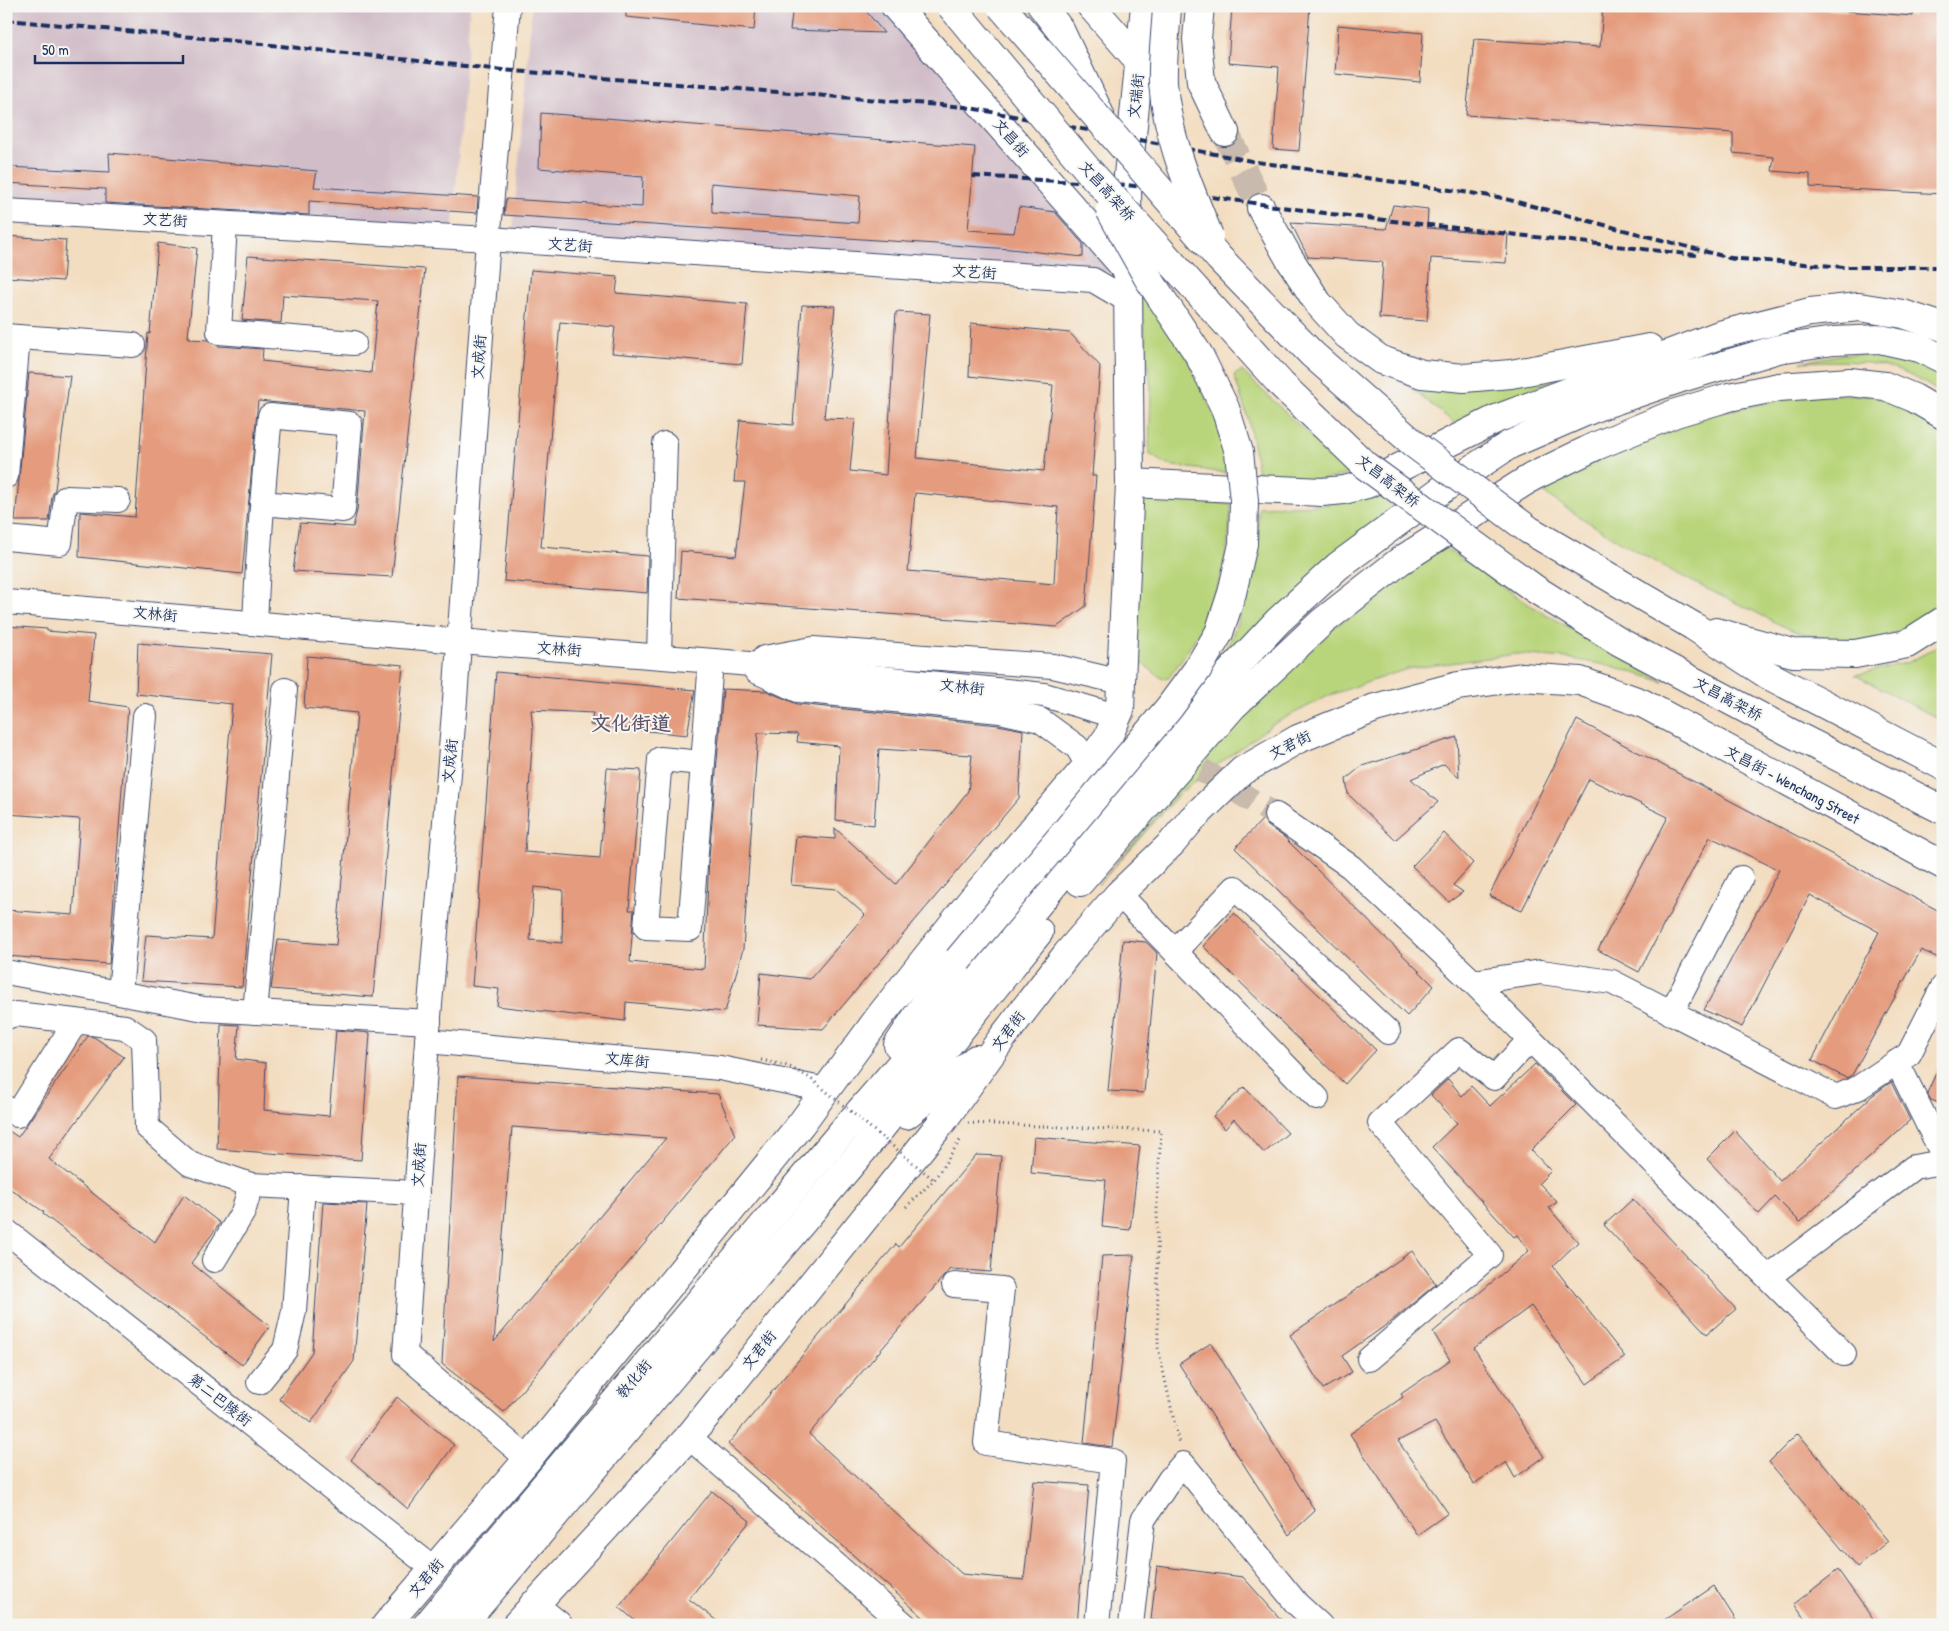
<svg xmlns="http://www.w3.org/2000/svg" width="1949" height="1631" font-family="'Patrick Hand','LXGW WenKai TC',sans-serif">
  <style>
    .industrial { fill: #d1bdc8 }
    .green { fill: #b9d57b; stroke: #6a826c }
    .building { fill: #e59b7d; fill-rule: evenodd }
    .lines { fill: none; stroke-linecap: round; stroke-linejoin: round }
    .minor-tunnel { stroke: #c8baac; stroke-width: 24; stroke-dasharray: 24 12; stroke-linecap: butt }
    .highway-tunnel { stroke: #c8baac; stroke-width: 28; stroke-dasharray: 28 14; stroke-linecap: butt }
    .minor-casing { stroke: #3b496d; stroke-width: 26 }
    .major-casing { stroke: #3b496d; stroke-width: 30 }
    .highway-casing { stroke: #3b496d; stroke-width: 30 }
    .path { stroke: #3b496d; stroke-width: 3; stroke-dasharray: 1 4; stroke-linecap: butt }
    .minor { stroke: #fff; stroke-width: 24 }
    .major { stroke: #fff; stroke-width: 28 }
    .highway { stroke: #fff; stroke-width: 28 }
    .rail { stroke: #1b2f5e; stroke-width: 4; stroke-dasharray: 8 4; stroke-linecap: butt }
    .highway-bridge-casing { stroke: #3b496d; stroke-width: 30; stroke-linecap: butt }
    .path-bridge { stroke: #3b496d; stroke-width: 3; stroke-dasharray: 1 4; stroke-linecap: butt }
    .highway-bridge { stroke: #fff; stroke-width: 28 }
    .labels { text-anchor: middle; stroke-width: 4; stroke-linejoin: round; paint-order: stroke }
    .street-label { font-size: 15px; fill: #1b2f5e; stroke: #f6f6f2 }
    .district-label { font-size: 20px; font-weight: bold; fill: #625569; stroke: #f6f6f2 }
  </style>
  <rect width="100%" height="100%" fill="#f6f6f2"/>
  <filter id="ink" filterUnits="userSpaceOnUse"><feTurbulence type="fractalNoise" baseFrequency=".02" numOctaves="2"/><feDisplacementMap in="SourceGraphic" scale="10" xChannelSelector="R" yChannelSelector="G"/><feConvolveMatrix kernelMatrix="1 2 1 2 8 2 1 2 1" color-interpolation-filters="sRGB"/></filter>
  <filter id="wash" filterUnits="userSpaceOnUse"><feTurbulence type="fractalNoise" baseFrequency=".0096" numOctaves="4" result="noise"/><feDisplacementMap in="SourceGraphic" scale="20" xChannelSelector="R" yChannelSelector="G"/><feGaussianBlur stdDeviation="1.12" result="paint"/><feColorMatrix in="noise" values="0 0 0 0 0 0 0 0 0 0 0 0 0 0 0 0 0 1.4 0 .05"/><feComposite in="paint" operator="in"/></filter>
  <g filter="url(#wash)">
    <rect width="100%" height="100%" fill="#f3ddc0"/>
    <g class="industrial">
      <path d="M 6,6 L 470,6 L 452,237 L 6,211 Z"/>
      <path d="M 532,6 L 901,6 L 1127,258 L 1093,280 L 512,241 Z"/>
    </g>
    <g class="green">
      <path d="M 1151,284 L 1218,423 L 1227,473 L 1167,465 L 1149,454 L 1151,388 L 1139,286 Z"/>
      <path d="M 1844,354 L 1886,355 L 1919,363 L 1943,376 L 1943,395 C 1893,359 1859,360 1801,362 Z"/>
      <path d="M 1242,371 L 1350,474 L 1321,480 L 1259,478 L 1249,422 L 1234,375 Z"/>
      <path d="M 1392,373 L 1567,374 L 1500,403 L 1458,426 Z"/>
      <path d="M 1803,395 L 1873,395 L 1909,411 L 1934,424 L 1943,436 L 1943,598 C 1923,618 1897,637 1868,640 C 1847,641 1825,639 1804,634 C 1785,629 1766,617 1749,609 C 1674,575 1603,534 1535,487 L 1698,417 Z"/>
      <path d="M 1175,493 L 1231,505 C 1230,547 1220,590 1201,627 C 1193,644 1181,660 1170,676 L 1163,679 L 1142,663 L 1132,648 L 1142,496 Z"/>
      <path d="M 1378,494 L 1395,508 L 1174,718 L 1229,644 L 1247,597 L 1256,550 L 1259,507 L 1322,505 Z"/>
      <path d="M 1442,546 L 1530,605 L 1664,682 L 1612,666 L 1566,658 L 1516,654 L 1407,669 L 1330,695 L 1273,724 L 1181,792 L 1098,885 L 1235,723 L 1299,654 Z"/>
      <path d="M 1943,644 L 1943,721 L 1855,675 L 1909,662 Z"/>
    </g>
    <g id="blocks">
      <g class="building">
        <path d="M 626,6 L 756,6 L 754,30 L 626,17 Z"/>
        <path d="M 793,6 L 862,6 L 884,33 L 790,30 Z"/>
        <path d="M 1232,6 L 1310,6 L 1299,151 L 1273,149 L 1279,67 L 1228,63 Z"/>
        <path d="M 1603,6 L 1806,6 L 1805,8 L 1913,16 L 1914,6 L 1943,6 L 1943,194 L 1810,187 L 1810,174 L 1772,171 L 1774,157 L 1733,153 L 1733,133 L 1466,115 L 1474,39 L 1600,47 Z"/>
        <path d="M 1338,25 L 1423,33 L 1420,82 L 1335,74 Z"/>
        <path d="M 541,113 L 975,147 L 968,230 L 1014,233 L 1019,207 L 1055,212 L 1083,244 L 1083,257 L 1011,249 L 504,215 L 506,199 L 642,207 L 643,177 L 539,168 ZM 711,183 L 860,196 L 858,223 L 712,213 Z"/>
        <path d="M 109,153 L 317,171 L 314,187 L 478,197 L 477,213 L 309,201 L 309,215 L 105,203 L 105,189 L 6,183 L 6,167 L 110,172 Z"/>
        <path d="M 1393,205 L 1428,209 L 1427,228 L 1508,234 L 1506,263 L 1431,258 L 1427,321 L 1379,318 L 1383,262 L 1308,257 L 1291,223 L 1386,229 Z"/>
        <path d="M 6,236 L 66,240 L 63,281 L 6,277 Z"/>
        <path d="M 158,243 L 197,248 L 188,337 L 190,337 L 190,339 L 209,340 L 218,346 L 263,349 L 262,361 L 371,373 L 378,301 L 283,295 L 281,323 L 242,320 L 248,256 L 425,269 L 392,577 L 293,571 L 300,523 L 353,527 L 357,511 L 365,411 L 258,401 L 242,574 L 79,557 L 80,512 L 135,517 L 148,333 L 150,334 Z"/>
        <path d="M 531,270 L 618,277 L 616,293 L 747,304 L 742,364 L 612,353 L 615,327 L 560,322 L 541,547 L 648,556 L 647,593 L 504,581 Z"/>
        <path d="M 802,305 L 835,306 L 824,418 L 855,419 L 850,471 L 886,475 L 896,312 L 930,314 L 917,458 L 1044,471 L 1053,385 L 969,376 L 971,323 L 1070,333 L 1100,366 L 1092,476 L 1096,476 L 1086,606 L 1057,627 L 678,598 L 681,551 L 736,556 L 745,482 L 734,482 L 740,420 L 793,425 ZM 915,493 L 1058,507 L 1054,584 L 908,571 Z"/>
        <path d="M 29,373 L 70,376 L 55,489 L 52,496 L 49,521 L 15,521 Z"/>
        <path d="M 6,626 L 47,629 L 47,631 L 94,635 L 88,701 L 128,707 L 109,964 L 6,956 L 6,910 L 73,915 L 80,819 L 6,814 Z"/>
        <path d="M 138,643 L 272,654 L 242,987 L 141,981 L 146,935 L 212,939 L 232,704 L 136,694 Z"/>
        <path d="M 307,656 L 403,665 L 373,997 L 271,989 L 278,940 L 336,945 L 357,713 L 304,708 Z"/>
        <path d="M 496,672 L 695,690 L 687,735 L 590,725 L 593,713 L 531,710 L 533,730 L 525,852 L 600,858 L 607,768 L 641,770 L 629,910 L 634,910 L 630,962 L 704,969 L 709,857 L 723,689 L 767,691 L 797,704 L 998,725 L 1023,730 L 1019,798 L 823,1029 L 757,1025 L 761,973 L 810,979 L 865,915 L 836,889 L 791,885 L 796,836 L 835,839 L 835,828 L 896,884 L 968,791 L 972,755 L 879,749 L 874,825 L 836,820 L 839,746 L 797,742 L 798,734 L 758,733 L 743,949 L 725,1012 L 626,1002 L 625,1021 L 497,1006 L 499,989 L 472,986 ZM 534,887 L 563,890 L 562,943 L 530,940 Z"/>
        <path d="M 1577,720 L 1943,913 L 1943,960 L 1921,950 L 1852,1075 L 1846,1078 L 1812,1060 L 1879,932 L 1810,895 L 1742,1027 L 1704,1010 L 1779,870 L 1710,837 L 1639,972 L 1598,950 L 1668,817 L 1589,779 L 1522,910 L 1489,896 Z"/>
        <path d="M 1457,737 L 1459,778 L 1444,764 L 1411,779 L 1438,802 L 1395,840 L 1348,794 L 1346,779 L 1362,766 Z"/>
        <path d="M 1263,819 L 1268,826 L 1284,837 L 1434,986 L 1407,1016 L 1235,848 Z"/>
        <path d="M 1444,833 L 1473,863 L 1453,885 L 1463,892 L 1449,902 L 1412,866 Z"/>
        <path d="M 1234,913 L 1376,1050 L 1345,1084 L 1203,946 Z"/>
        <path d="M 1123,940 L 1146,942 L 1157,953 L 1144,1093 L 1108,1091 Z"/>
        <path d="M 221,1024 L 239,1025 L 236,1059 L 266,1063 L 264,1110 L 329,1116 L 336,1030 L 370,1033 L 361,1160 L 217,1149 Z"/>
        <path d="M 88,1036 L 94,1037 L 124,1057 L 49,1159 L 155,1242 L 184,1195 L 220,1223 L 191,1263 L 270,1326 L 242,1365 L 43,1214 L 44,1212 L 6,1186 L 6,1129 L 18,1137 Z"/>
        <path d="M 1943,1058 L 1943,1105 L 1931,1100 L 1927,1093 Z"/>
        <path d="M 1535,1064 L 1576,1105 L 1531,1150 L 1551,1171 L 1539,1183 L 1557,1202 L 1549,1208 L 1578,1242 L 1553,1266 L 1625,1357 L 1587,1384 L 1531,1306 L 1474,1348 L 1544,1457 L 1515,1478 L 1506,1462 L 1474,1484 L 1435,1422 L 1398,1441 L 1448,1513 L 1417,1535 L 1350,1434 L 1403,1397 L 1401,1394 L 1450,1360 L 1433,1332 L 1529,1251 L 1517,1235 L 1514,1237 L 1432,1147 L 1457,1123 L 1431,1095 L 1448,1079 L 1462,1096 L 1471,1086 L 1490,1106 Z"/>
        <path d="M 458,1076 L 718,1094 L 735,1135 L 504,1412 L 442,1364 ZM 512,1127 L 666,1138 L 494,1342 Z"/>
        <path d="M 1891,1082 L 1910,1120 L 1800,1222 L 1775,1197 L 1759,1214 L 1707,1159 L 1735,1131 L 1780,1181 L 1873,1095 Z"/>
        <path d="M 1244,1087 L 1288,1133 L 1264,1153 L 1234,1119 L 1225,1129 L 1213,1116 Z"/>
        <path d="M 1034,1137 L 1140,1146 L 1130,1230 L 1102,1227 L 1106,1180 L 1031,1173 Z"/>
        <path d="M 976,1155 L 1001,1156 L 991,1272 L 950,1269 L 809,1434 L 962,1574 L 1024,1580 L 1034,1481 L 1089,1485 L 1077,1625 L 932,1625 L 728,1444 L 896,1244 L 899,1247 Z"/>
        <path d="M 1633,1199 L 1736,1309 L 1707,1334 L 1604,1225 Z"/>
        <path d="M 323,1202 L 367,1204 L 354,1361 L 311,1423 L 279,1399 L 312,1352 Z"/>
        <path d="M 1412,1251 L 1436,1284 L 1389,1323 L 1342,1356 L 1352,1372 L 1323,1389 L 1290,1335 Z"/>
        <path d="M 1134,1255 L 1112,1447 L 1084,1443 L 1102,1256 Z"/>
        <path d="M 1211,1343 L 1315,1511 L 1289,1535 L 1179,1364 Z"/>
        <path d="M 397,1397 L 454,1445 L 408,1509 L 351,1460 Z"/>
        <path d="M 1798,1433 L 1888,1541 L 1857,1567 L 1769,1462 Z"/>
        <path d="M 712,1491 L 750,1521 L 689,1599 L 722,1625 L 640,1625 L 619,1607 Z"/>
        <path d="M 1157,1566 L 1243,1577 L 1286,1625 L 1193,1625 L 1151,1620 Z"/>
        <path d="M 1838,1570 L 1877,1625 L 1809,1625 L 1794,1604 Z"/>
        <path d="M 1714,1586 L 1739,1625 L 1657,1625 Z"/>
      </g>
    </g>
  </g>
  <g filter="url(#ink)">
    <use href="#blocks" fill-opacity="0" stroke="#3b496d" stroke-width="1"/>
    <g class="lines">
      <path class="minor-tunnel" d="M 1109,714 L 1276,815"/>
      <path class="highway-tunnel" d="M 1225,132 L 1261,208"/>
      <defs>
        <g id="minor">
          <path d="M 508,6 L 486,266 L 455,700 L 427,1041 L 405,1354 L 528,1459"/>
          <path d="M 6,211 L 488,239 L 1093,280 L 1127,300"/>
          <path d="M 225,224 L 219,332 L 354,343"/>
          <path d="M 6,336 L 18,337 L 6,476"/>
          <path d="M 18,337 L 133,345"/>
          <path d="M 6,538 L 60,543 L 66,498 L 118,500"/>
          <path d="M 6,602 L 459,641 L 739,663 L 1044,695 L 1109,714"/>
          <path d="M 255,622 C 258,553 263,485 270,416 L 350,424 L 343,510 L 262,503"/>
          <path d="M 659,656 L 665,444"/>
          <path d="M 764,658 L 813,649 L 1053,666 L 1121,682"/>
          <path d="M 756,671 L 798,690 L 1000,711 L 1040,720 L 1077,747 L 1088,765"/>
          <path d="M 702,763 L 660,759 L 646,927 L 690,929 L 711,661"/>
          <path d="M 1276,815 L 1351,867 L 1473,982 L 1844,1354"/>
          <path d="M 1119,894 L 1317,1098"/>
          <path d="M 1175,951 L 1235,888 L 1388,1032"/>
          <path d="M 6,972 L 204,1009 L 429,1022"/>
          <path d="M 1473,982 L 1541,972 L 1612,982 L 1836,1097 L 1858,1088 L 1909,1054 L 1943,987"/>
          <path d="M 120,993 L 145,716"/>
          <path d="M 255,1012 L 285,690"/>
          <path d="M 1671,1013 L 1741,878"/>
          <path d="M 6,1017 L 16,1014 L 125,1027 L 144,1040 L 147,1127 L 190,1164 L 251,1185 L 417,1193"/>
          <path d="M 427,1041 L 720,1068 L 826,1090"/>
          <path d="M 1897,1062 L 1943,1155"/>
          <path d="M 6,1108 L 17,1115 L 76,1021"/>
          <path d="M 6,1231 L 434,1569"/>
          <path d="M 214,1260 L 243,1212 L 251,1185"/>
          <path d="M 1768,1277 L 1914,1167 L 1943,1162"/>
          <path d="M 954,1285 L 1002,1289 L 986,1443 L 1113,1461 L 1097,1625"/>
          <path d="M 1369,1359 L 1490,1255 L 1380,1123 L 1459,1050 L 1494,1078 L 1530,1040"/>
          <path d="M 259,1382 L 285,1350 L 294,1311 L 303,1187"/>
          <path d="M 689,1437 L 905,1625"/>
          <path d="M 1131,1625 L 1143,1520 L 1170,1479 L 1183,1464 L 1297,1604 L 1320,1625"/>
        </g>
        <path id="major" d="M 533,1605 L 558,1625"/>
        <g id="highway">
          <path d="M 895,6 L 1127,270"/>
          <path d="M 1042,6 L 1060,30 L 1100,115"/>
          <path d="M 1091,6 L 1139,61"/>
          <path d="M 1200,6 L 1197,39 L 1201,82 L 1225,132"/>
          <path d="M 1261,208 L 1289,258 L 1318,303 L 1347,335 L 1381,360 L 1422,374 L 1464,378 L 1511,374 L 1649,348"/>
          <path d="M 1130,483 L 1322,492 L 1344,490 L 1367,484 L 1496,419 L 1719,335 L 1810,312 L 1859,307 L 1903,314 L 1943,327"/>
          <path d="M 1693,626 L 1768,675 L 1943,766"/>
          <path d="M 1716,632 L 1793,653 L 1855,654 L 1907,644 L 1943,621"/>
          <path d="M 1080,882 L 1233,706 L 1322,622 L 1400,561 L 1532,477 L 1596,446 L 1676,413 L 1729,397 L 1779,387 L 1850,382 L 1885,386 L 1914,398 L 1943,415"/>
          <path d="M 898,1045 L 928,999 L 958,960"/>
          <path d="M 906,1115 L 976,1059"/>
          <path d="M 386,1625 L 528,1459 L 801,1124 L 880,1016 L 971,901 L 1088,765 L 1108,737 L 1120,710 L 1121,682 L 1130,483 L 1127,185 L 1145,6"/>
          <path d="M 427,1625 L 842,1132 L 1011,937 L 1215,688 L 1278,621 L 1338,566 L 1444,488 L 1509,445 L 1599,406 L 1684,377 L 1778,349 L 1834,341 L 1880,339 L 1920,348 L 1943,359"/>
          <path d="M 462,1625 L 864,1149 L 1039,932"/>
          <path d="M 516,1625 L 689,1437 L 942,1122 L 1003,1037 L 1067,954 L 1119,894 L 1172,843 L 1192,819 L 1242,771 L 1298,739 L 1375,708 L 1458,686 L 1522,677 L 1580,681 L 1642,703 L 1943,865"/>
        </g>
      </defs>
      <use href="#minor" class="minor-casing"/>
      <use href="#major" class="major-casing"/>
      <use href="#highway" class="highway-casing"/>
      <g class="path">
        <path d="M 968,1123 L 1161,1131 L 1157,1200 L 1158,1347 L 1179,1444"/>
        <path d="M 906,1207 L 934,1180 L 961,1139"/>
      </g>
      <use href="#minor" class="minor"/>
      <use href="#major" class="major"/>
      <use href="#highway" class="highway"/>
      <g class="rail">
        <path d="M 6,20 L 225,40 L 502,70 L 965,107 L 1257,162 L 1498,197 L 1734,259"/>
        <path d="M 973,176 L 1127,185 L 1331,214 L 1696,255"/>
        <path d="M 1728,258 L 1845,267 L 1943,267"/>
      </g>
      <defs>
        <g id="highway-bridge">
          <path d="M 951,6 L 1088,170 L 1281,384 L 1366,466 L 1535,589 L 1618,641 L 1791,733 L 1943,810"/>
          <path d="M 1001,6 L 1219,258 L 1312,354 L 1414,444 L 1529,530 L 1693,626"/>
          <path d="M 1167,6 C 1166,31 1162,58 1163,83 C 1167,137 1189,187 1209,236"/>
          <path d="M 958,960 L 1169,708 L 1197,670 L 1219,633 L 1232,593 L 1243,544 L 1244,500 L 1239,452 L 1225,408 L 1199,355 L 1148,278 L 1110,210"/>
        </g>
      </defs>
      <use href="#highway-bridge" class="highway-bridge-casing"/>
      <path class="path-bridge" d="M 761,1060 L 788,1066 L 810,1078 L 934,1180"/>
      <use href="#highway-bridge" class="highway-bridge"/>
    </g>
  </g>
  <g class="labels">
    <g class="street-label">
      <text transform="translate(1136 96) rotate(-84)" y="5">文瑞街</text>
      <text transform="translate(1011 138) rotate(49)" y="5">文昌街</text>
      <text transform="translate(1107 191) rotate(48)" y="5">文昌高架桥</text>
      <text transform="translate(165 220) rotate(3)" y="5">文艺街</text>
      <text transform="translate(570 245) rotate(4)" y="5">文艺街</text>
      <text transform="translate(974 272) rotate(4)" y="5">文艺街</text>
      <text transform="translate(479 357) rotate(-86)" y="5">文成街</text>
      <text transform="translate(1388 481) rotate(38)" y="5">文昌高架桥</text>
      <text transform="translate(155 614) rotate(5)" y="5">文林街</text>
      <text transform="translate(559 649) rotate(4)" y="5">文林街</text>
      <text transform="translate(962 687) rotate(6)" y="5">文林街</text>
      <text transform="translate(1728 699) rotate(28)" y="5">文昌高架桥</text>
      <text transform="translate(1290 745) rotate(-27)" y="5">文君街</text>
      <text transform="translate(450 761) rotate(-85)" y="5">文成街</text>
      <text transform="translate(1792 785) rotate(28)" y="5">文昌街 - Wenchang Street</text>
      <text transform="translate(1008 1031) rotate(-53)" y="5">文君街</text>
      <text transform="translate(627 1060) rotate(5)" y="5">文库街</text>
      <text transform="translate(419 1165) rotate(-86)" y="5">文成街</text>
      <text transform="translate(759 1350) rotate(-51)" y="5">文君街</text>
      <text transform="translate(634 1379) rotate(-50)" y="5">教化街</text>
      <text transform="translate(220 1400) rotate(38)" y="5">第二巴陵街</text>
      <text transform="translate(426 1578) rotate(-50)" y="5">文君街</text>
    </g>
    <g class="district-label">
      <text x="631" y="730">文化街道</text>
    </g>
  </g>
  <rect width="1949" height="1631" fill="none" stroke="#f6f6f2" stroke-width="25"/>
  <path d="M35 55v8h148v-8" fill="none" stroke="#1b2f5e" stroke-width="2.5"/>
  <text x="42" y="55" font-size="15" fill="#1b2f5e" stroke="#f6f6f2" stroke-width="4" paint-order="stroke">50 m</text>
</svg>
